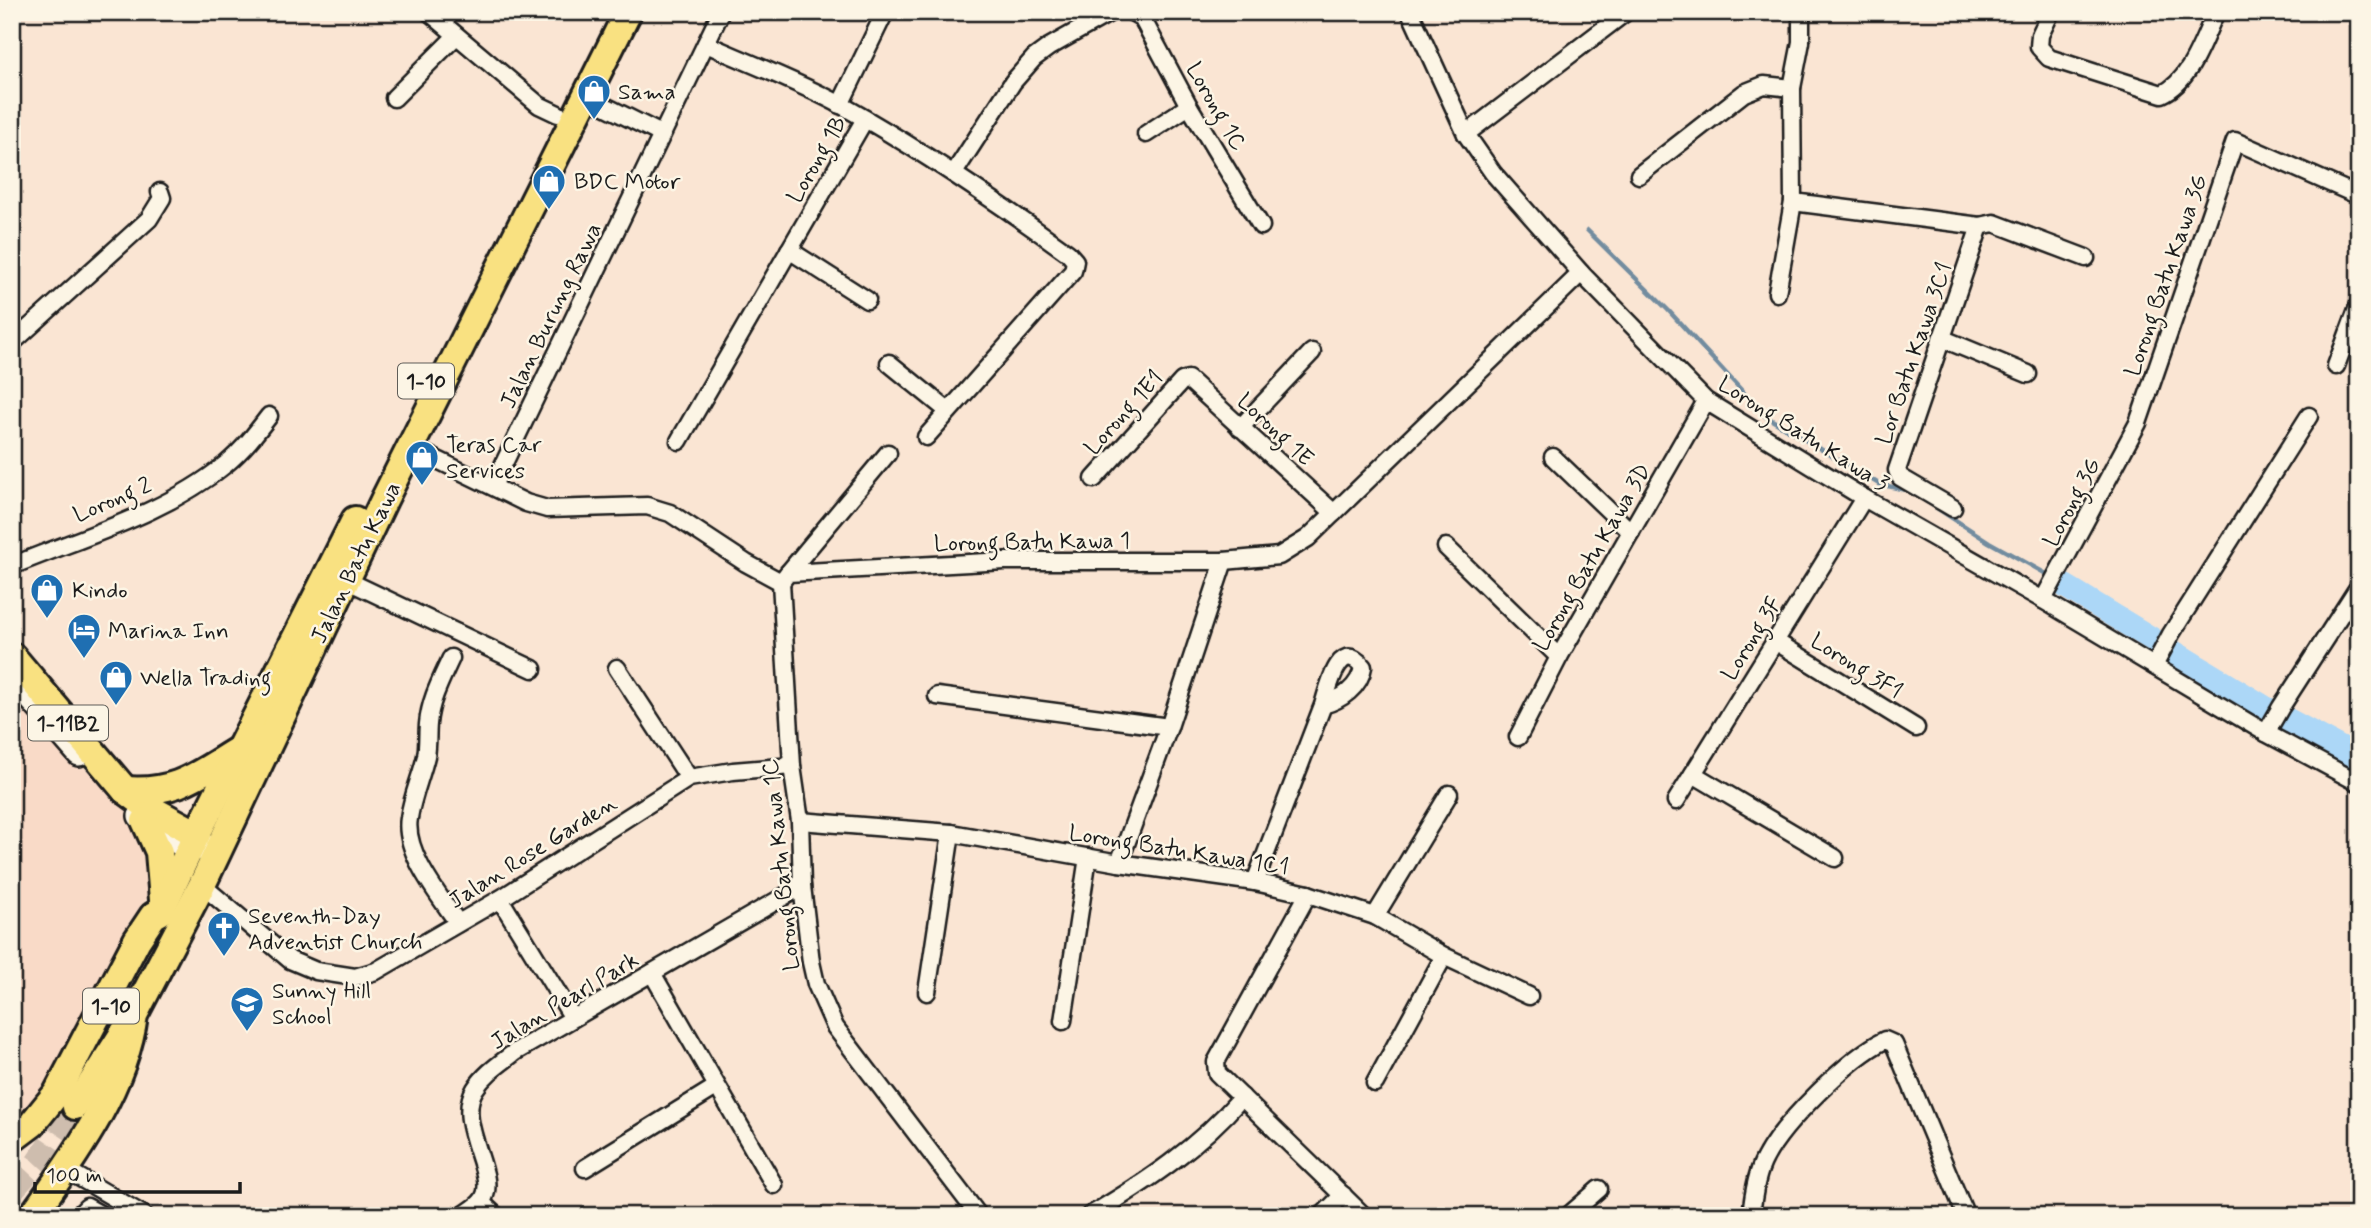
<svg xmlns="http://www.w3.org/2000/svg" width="2371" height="1228" font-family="Mynerve,sans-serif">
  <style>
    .built { fill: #f9dac7 }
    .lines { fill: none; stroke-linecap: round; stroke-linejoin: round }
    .stream { stroke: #728c9f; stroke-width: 4.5 }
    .river { stroke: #acd7f7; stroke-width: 24 }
    .primary-tunnel { stroke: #cebdae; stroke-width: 24; stroke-dasharray: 24 12; stroke-linecap: butt }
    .minor-casing { stroke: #1c1c1c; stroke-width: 21 }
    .secondary-casing { stroke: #1c1c1c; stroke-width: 28 }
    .primary-casing { stroke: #1c1c1c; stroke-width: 30 }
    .trunk-casing { stroke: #1c1c1c; stroke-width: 32 }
    .minor { stroke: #fcf5e5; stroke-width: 16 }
    .secondary { stroke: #fcf5e5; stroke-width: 23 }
    .primary { stroke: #f9e181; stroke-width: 24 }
    .trunk { stroke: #f9e181; stroke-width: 26 }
    .labels { text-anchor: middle; stroke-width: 5; stroke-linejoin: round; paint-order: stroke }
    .shield { fill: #fcf5e5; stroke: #5f5d58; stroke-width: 2 }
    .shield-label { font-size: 21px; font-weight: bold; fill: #1c1c1c }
    .poi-label { font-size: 23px; fill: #1c1c1c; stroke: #fcf5e5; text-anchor: start }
    .street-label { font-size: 23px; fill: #1c1c1c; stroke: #fcf5e5 }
  </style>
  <rect width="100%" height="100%" fill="#fae5d3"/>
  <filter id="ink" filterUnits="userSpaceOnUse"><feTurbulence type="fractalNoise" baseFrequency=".0143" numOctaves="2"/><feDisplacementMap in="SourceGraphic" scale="14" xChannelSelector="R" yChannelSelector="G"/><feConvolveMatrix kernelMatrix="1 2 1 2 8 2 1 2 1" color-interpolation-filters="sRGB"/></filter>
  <g filter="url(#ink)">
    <path class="built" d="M 12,686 L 108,794 L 138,821 L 154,846 L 150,894 L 129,922 L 60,1071 L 38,1105 L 12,1125 Z"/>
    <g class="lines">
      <g class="stream">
        <path d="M 1587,230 L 1668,310 L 1765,416 L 1879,484 L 1910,491"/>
        <path d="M 1923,499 L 1989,542 L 2050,576"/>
      </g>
      <path class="river" d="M 2065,586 L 2264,707 L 2359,758"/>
      <path class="primary-tunnel" d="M 12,1190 L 37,1163 L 75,1107"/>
      <defs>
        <g id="minor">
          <path d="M 429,12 L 539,105 L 558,114"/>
          <path d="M 1132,12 L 1142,18 L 1189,106 L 1261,226"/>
          <path d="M 1410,12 L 1466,134 L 1493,173 L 1581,273 L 1706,401 L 1864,498 L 2043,600 L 2266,733 L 2359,783"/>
          <path d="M 2051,12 L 2040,35 L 2039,47 L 2049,58 L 2162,94 C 2191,81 2203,39 2216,12"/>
          <path d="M 706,44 C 751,64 799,82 843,106 C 921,150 996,201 1068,253 L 1075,261 L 1073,271 L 926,437"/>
          <path d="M 587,97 L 661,134"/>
          <path d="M 394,98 L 456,36"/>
          <path d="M 840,105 L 885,12"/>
          <path d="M 1146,134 L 1189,106"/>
          <path d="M 1466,134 L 1626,12"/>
          <path d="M 954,173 L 1013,82 L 1034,58 L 1049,47 L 1111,12"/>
          <path d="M 1639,175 L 1744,93 L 1764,85 L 1792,88"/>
          <path d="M 1793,202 L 1980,226 L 1994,223 L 2086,258"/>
          <path d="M 789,250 L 867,300"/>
          <path d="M 1777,293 L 1793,202 L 1792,88 L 1801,42 L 1801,12"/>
          <path d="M 1941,338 L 2028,374"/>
          <path d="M 12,343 L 149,219 L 162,198 L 160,192"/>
          <path d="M 889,363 L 948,411"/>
          <path d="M 2336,366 L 2359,304"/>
          <path d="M 1240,428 L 1312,352"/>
          <path d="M 679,441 L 865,119"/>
          <path d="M 411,447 L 526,503 L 547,509 L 647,506 L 670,513 L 746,563 L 781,582 L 788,573 L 1005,561 L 1224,561 L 1279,556 L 1308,538 L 1581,273"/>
          <path d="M 1553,457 L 1631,532"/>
          <path d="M 1094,479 L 1182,381 L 1188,379 L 1334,513"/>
          <path d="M 493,486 L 721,12"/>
          <path d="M 1953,508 L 1900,477 L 1897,470 L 1980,226"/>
          <path d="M 1446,547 L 1559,657"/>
          <path d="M 12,566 C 84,536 165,514 226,464 C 243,450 256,433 269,416"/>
          <path d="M 788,573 L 888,453"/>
          <path d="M 346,580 L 533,669"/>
          <path d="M 781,582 L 792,766 L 800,821 L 802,886 L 811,962 L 816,984 L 835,1027 L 979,1216"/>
          <path d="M 2043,600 L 2138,423 L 2235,141 L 2359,196"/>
          <path d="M 1775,641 L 1916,728"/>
          <path d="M 451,658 C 441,680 430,700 428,724 C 427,735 428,745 426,756 C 421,777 412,797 409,818 C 403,852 440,897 458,923"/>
          <path d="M 2154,666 L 2171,634 L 2309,416"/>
          <path d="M 617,668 L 689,778"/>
          <path d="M 937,696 L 1169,727"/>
          <path d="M 2266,733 L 2281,707 L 2359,586"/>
          <path d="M 1518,737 L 1559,657 L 1706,401"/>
          <path d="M 1693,774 L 1835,858"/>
          <path d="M 1676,801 L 1864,498"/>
          <path d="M 800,821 L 951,833 L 1119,863 L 1255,882 L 1308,894 L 1375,916 L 1444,956 L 1529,996"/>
          <path d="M 1119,863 L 1169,727 L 1224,561"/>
          <path d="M 1255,882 L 1323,705 C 1328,690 1339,636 1363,667 C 1360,687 1341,700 1323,705"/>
          <path d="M 202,885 L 290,960 L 316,971 L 355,977 L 376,971 L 500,899 L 689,778 L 733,771 L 792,766"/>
          <path d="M 1308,894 L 1216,1062 L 1217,1073 L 1364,1216"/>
          <path d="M 500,899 L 573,1018"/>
          <path d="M 1375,916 L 1449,794"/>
          <path d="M 652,973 L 774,1185"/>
          <path d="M 927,992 L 951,833"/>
          <path d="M 1063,1021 L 1088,857"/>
          <path d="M 1375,1083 L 1444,956"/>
          <path d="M 585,1168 L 716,1087"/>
          <path d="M 65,1169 L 145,1216"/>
          <path d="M 481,1202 L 496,1216"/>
          <path d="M 78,1216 L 87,1207 L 103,1216"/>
          <path d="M 462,1216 C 469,1211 479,1206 483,1199 C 499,1176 454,1123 475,1089 C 485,1073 501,1063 515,1052 L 802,886"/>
          <path d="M 1089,1216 C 1145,1183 1199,1147 1242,1097"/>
          <path d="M 1322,1216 L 1343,1195"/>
          <path d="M 1568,1216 L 1599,1189"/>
          <path d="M 1751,1216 C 1753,1197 1756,1174 1765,1158 C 1783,1123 1850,1057 1885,1040 L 1894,1044 L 1966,1216"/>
        </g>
        <g id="secondary">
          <path d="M 12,677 L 79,754"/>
          <path d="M 140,816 L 189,850 L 207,847"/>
        </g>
        <path id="primary" d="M 75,1107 L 132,1018"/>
        <g id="trunk">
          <path d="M 12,656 L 125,790 L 151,809 L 197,834"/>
          <path d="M 125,790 C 176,794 197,775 238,750"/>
          <path d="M 145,821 L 159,852 L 163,900"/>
          <path d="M 12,1139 L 32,1124 L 57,1093 L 137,940 L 153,916 L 160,912 L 197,834 L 355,520"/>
          <path d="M 32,1216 C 74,1157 125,1088 134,1015 L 202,885 L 384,500 L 628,12"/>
        </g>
      </defs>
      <use href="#minor" class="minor-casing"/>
      <use href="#secondary" class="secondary-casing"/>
      <use href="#primary" class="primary-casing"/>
      <use href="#trunk" class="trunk-casing"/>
      <use href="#minor" class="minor"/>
      <use href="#secondary" class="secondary"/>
      <use href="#primary" class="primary"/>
      <use href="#trunk" class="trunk"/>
    </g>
  </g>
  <defs>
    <symbol id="shop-pin" viewBox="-11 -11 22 30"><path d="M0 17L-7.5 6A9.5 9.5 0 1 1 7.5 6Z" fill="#1f6fb2" stroke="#fcf5e5"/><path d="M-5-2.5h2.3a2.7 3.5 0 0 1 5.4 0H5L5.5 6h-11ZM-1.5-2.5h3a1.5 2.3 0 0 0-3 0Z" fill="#fff"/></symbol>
    <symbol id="hotel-pin" viewBox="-11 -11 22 30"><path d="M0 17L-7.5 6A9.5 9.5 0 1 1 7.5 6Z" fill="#1f6fb2" stroke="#fcf5e5"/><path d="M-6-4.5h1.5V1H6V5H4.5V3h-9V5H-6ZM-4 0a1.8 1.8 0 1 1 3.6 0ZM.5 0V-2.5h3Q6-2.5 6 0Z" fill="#fff"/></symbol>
    <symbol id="church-pin" viewBox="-11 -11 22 30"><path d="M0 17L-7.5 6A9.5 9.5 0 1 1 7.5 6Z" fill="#1f6fb2" stroke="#fcf5e5"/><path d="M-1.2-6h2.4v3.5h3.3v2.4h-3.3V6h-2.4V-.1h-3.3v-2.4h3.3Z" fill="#fff"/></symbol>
    <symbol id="school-pin" viewBox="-11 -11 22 30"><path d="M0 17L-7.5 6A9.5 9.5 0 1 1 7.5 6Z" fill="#1f6fb2" stroke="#fcf5e5"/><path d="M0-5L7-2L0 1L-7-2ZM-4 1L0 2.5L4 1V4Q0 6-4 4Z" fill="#fff"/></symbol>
  </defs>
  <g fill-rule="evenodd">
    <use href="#shop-pin" x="575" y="72" width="38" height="52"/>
    <use href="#shop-pin" x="530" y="162" width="38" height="52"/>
    <use href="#shop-pin" x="403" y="438" width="38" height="52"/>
    <use href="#shop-pin" x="28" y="571" width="38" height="52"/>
    <use href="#hotel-pin" x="65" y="611" width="38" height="52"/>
    <use href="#shop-pin" x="97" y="658" width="38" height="52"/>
    <use href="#church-pin" x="205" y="909" width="38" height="52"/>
    <use href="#school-pin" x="228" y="984" width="38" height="52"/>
  </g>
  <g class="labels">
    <g class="shield">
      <rect x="398" y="363.5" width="56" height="35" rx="5"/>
      <rect x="28" y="705.5" width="80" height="35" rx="5"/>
      <rect x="83" y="988.5" width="56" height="35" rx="5"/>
    </g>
    <g class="shield-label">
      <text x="426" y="388">1-10</text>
      <text x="68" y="730">1-11B2</text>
      <text x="111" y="1013">1-10</text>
    </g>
    <g class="poi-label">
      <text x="618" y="99">Sama</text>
      <text x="574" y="189">BDC Motor</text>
      <text x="446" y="452">Teras Car<tspan x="446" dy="26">Services</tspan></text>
      <text x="72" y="598">Kindo</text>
      <text x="108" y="638">Marina Inn</text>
      <text x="140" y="685">Wella Trading</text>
      <text x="248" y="923">Seventh-Day<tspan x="248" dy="26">Adventist Church</tspan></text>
      <text x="272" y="998">Sunny Hill<tspan x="272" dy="26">School</tspan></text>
    </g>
    <g class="street-label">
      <text transform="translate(1217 106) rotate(60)" y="8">Lorong 1C</text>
      <text transform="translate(816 159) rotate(-60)" y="8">Lorong 1B</text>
      <text transform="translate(2165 275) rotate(-71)" y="8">Lorong Batu Kawa 3G</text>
      <text transform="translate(550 315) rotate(-64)" y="8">Jalan Burung Rawa</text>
      <text transform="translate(1913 353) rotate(-71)" y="8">Lor Batu Kawa 3C1</text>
      <text transform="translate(1123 412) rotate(-48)" y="8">Lorong 1E1</text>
      <text transform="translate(1276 429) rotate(43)" y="8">Lorong 1E</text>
      <text transform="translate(1804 433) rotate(32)" y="8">Lorong Batu Kawa 3</text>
      <text transform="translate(112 499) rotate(-23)" y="8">Lorong 2</text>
      <text transform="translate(2071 502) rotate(-62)" y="8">Lorong 3G</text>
      <text transform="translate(1032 541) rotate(-1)" y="8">Lorong Batu Kawa 1</text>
      <text transform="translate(1591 557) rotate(-60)" y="8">Lorong Batu Kawa 3D</text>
      <text transform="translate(355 562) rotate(-64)" y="8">Jalan Batu Kawa</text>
      <text transform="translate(1751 638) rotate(-58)" y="8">Lorong 3F</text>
      <text transform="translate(1857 665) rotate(32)" y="8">Lorong 3F1</text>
      <text transform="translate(1179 849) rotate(9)" y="8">Lorong Batu Kawa 1C1</text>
      <text transform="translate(532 851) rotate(-32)" y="8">Jalan Rose Garden</text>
      <text transform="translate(780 865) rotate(-96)" y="8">Lorong Batu Kawa 1C</text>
      <text transform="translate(564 1000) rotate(-31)" y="8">Jalan Pearl Park</text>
    </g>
  </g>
  <rect width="2371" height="1228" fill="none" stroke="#fcf5e5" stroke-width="42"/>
  <rect x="21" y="21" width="2329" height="1186" fill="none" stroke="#1c1c1c" stroke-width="2.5" filter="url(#ink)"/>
  <path d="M35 1182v10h205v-10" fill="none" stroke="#1c1c1c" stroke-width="3.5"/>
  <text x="46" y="1182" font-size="21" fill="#1c1c1c" stroke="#fcf5e5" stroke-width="5" paint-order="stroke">100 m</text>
</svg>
